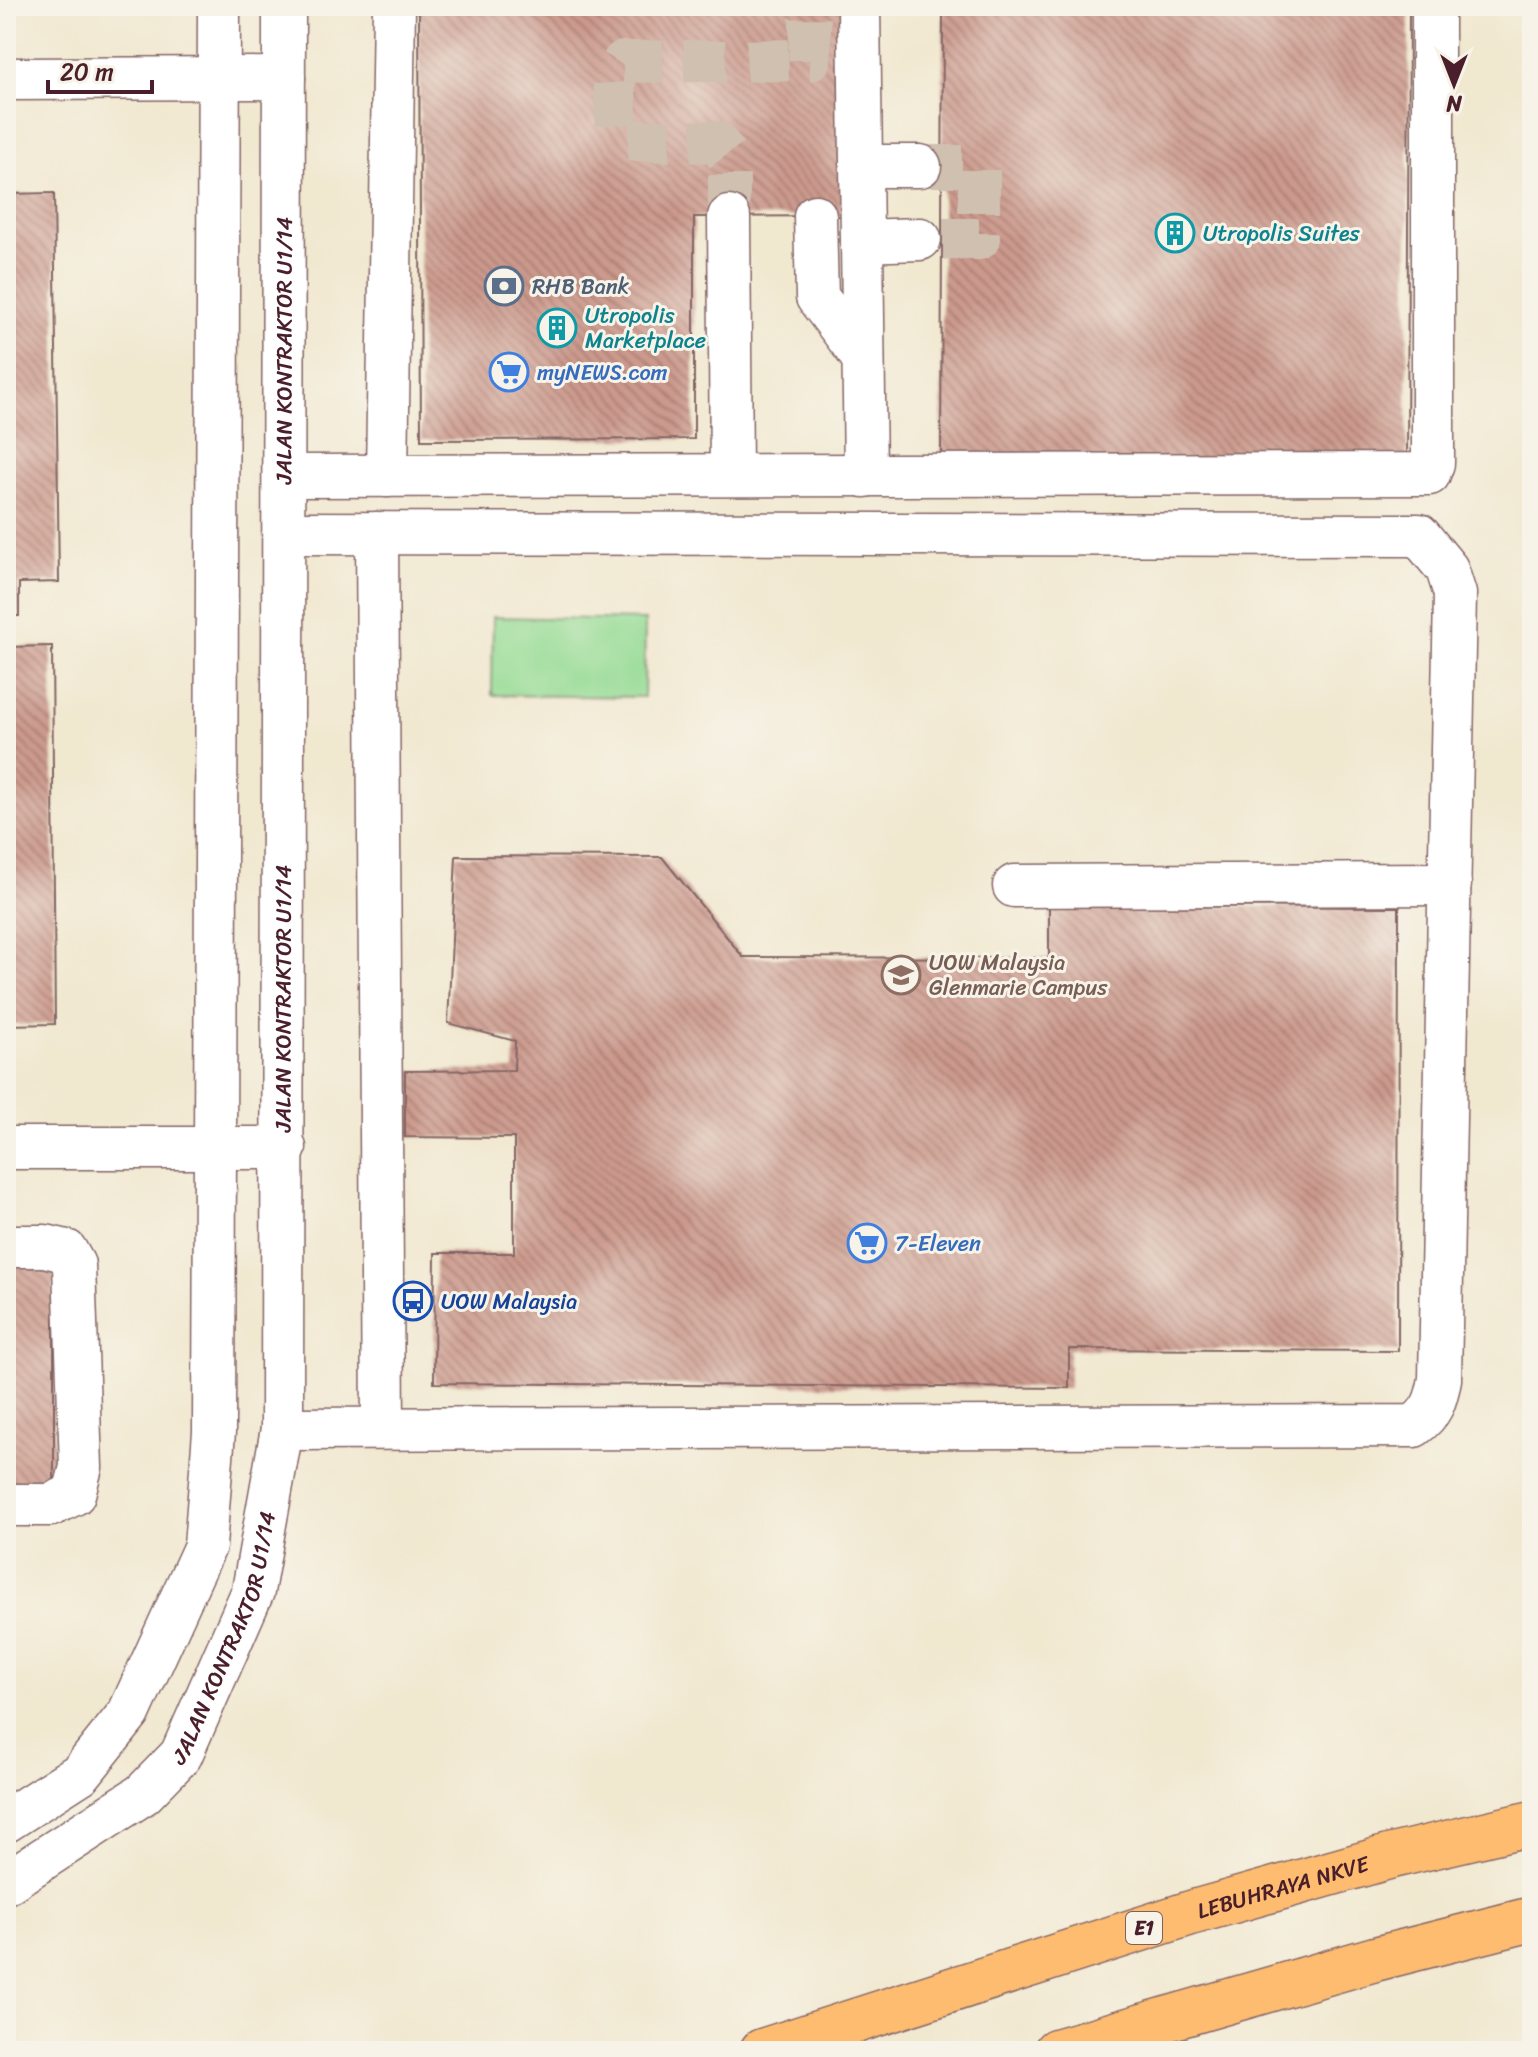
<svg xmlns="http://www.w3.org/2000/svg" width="1538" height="2057" font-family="Sriracha,sans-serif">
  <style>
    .grass { fill: #95db94; stroke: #707d60; stroke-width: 2 }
    .building { fill: url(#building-back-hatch) }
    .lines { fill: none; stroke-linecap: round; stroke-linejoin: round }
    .minor-tunnel { stroke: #d0c0af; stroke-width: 42; stroke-dasharray: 42 21; stroke-linecap: butt }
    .minor-casing { stroke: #846565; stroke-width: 45 }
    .highway-casing { stroke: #846565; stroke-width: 47 }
    .minor { stroke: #fff; stroke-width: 42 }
    .highway { stroke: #febc70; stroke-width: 44 }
    .labels { text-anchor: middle; stroke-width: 6; stroke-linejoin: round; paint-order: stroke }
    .shield { fill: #f7f3e8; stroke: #7e5f64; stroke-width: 2 }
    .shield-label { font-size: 20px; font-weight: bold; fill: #4a1f2b }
    .culture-label { font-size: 22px; fill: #0d838f; stroke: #f7f3e8; text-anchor: start }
    .service-label { font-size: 22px; fill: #4e5e75; stroke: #f7f3e8; text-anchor: start }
    .street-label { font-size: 22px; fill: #4a1f2b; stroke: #f7f3e8 }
    .shop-label { font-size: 22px; fill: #366cbe; stroke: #f7f3e8; text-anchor: start }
    .education-label { font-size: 22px; fill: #785e54; stroke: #f7f3e8; text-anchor: start }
    .transit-label { font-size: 22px; fill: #164399; stroke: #f7f3e8; text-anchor: start }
  </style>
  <defs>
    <pattern id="building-back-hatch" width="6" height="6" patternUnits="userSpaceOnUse" patternTransform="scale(2)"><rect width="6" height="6" fill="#cc9a8d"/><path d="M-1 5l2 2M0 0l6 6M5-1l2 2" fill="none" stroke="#a87d73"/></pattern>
  </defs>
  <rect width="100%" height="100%" fill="#f7f3e8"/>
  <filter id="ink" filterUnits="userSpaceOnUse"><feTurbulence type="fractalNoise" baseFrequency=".0125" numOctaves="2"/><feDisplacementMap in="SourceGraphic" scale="16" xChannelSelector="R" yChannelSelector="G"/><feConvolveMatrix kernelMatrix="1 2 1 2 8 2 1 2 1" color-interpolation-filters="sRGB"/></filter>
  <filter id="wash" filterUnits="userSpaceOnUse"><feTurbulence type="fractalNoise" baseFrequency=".006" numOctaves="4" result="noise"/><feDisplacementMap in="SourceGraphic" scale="32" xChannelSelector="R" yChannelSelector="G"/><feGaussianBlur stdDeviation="1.8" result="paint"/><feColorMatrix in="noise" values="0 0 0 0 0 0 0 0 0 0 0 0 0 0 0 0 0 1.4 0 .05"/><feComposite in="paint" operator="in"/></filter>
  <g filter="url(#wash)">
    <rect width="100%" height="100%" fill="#f1e8d0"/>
    <path class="grass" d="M 493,617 L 645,620 L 644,697 L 492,695 Z"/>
    <g id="blocks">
      <g class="building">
        <path d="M 419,6 L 842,6 L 843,216 L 694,217 L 694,439 L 421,440 Z"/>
        <path d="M 943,6 L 1409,6 L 1407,463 L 941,461 Z"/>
        <path d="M 54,193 L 59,582 L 19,583 L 19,616 L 6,616 L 6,194 Z"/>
        <path d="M 52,646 L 55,1024 L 6,1025 L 6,647 Z"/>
        <path d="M 456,856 L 662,857 L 743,957 L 1049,958 L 1049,906 L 1399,907 L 1398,1351 L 1069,1349 L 1069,1388 L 434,1383 L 435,1253 L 514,1253 L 514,1138 L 405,1137 L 405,1071 L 514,1070 L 515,1041 L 448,1023 Z"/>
        <path d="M 6,1266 L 54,1266 L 54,1487 L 6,1488 Z"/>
      </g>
    </g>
  </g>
  <g filter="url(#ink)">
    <use href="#blocks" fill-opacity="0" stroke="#846565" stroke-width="2"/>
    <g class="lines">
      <g class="minor-tunnel">
        <path d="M 920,166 L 979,166 L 979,239 L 920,239"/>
        <path d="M 729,217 L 729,158 L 717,142 L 626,140 L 617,131 L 614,77 L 623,62 L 810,60 L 810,6"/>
      </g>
      <defs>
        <g id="minor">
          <path d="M 859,6 L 865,476"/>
          <path d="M 6,79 L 284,78"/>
          <path d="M 862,166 L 920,166"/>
          <path d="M 815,216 L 817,297 L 863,358"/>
          <path d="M 729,217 L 731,473"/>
          <path d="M 862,241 L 920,239"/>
          <path d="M 285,476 L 1429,474 L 1433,463 L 1433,6"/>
          <path d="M 387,476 L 394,6"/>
          <path d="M 377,533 L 383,1427"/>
          <path d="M 1014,886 L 1450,884"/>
          <path d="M 6,1148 L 285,1148"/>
          <path d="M 6,1246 L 45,1246 L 66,1251 L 74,1265 L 81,1467 L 74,1494 L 51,1505 L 6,1505"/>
          <path d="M 282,1429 L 1414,1426 C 1432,1413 1436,1401 1440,1379 L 1455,594 L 1447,569 L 1419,535 L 285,533"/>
          <path d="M 6,1821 L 81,1773 L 129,1713 L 205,1546 L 214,1432 L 219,6"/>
          <path id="s1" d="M 6,1883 L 143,1794 L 181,1755 L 253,1591 L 282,1429 L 284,6"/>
        </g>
        <g id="highway">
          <path id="s2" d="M 762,2051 L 1194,1912 L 1392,1856 L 1532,1823"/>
          <path d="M 1056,2051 L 1375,1959 L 1532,1919"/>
        </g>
      </defs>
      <use href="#minor" class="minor-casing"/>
      <use href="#highway" class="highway-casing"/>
      <use href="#minor" class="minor"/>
      <use href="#highway" class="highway"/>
    </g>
  </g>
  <defs>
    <symbol id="building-ring" viewBox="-11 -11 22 22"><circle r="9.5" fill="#f7f3e8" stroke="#0f9aa8" stroke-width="1.5"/><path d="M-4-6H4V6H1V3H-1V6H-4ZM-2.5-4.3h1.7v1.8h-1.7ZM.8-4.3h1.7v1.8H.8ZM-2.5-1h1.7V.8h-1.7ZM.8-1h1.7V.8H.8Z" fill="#0f9aa8"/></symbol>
    <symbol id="bank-ring" viewBox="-11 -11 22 22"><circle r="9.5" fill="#f7f3e8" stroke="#5c6f8a" stroke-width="1.5"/><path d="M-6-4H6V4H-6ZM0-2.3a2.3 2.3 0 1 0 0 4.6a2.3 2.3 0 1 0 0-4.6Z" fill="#5c6f8a"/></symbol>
    <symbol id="supermarket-ring" viewBox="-11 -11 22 22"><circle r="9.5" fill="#f7f3e8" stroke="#3f7fe0" stroke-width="1.5"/><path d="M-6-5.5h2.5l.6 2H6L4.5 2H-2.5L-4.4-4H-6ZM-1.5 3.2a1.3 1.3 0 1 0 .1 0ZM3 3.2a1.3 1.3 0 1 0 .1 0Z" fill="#3f7fe0"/></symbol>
    <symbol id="university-ring" viewBox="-11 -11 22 22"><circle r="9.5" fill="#f7f3e8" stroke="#8d6e63" stroke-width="1.5"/><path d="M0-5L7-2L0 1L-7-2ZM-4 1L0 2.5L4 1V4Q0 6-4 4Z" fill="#8d6e63"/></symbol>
    <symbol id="bus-ring" viewBox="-11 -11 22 22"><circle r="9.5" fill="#f7f3e8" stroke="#1a4fb4" stroke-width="1.5"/><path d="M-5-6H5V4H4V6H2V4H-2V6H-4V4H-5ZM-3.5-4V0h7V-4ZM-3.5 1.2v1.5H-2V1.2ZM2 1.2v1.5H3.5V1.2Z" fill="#1a4fb4"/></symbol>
  </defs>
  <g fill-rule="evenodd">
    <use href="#building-ring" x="1153" y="211" width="44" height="44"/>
    <use href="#bank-ring" x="482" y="264" width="44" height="44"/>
    <use href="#building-ring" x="535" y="306" width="44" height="44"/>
    <use href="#supermarket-ring" x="487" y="350" width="44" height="44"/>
    <use href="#university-ring" x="879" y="953" width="44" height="44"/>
    <use href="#supermarket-ring" x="845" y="1221" width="44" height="44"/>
    <use href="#bus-ring" x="391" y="1279" width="44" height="44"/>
  </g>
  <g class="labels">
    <rect class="shield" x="1126" y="1912" width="36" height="32" rx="6"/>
    <g class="shield-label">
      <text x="1144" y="1935">E1</text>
    </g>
    <g class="culture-label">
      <text x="1203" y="241">Utropolis Suites</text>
      <text x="585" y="323">Utropolis<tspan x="585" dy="25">Marketplace</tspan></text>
    </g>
    <g class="service-label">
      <text x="532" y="294">RHB Bank</text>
    </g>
    <g class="street-label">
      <text dy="8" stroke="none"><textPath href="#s1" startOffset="1640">JALAN KONTRAKTOR U1/14</textPath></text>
      <text dy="8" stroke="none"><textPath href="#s1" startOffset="992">JALAN KONTRAKTOR U1/14</textPath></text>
      <text dy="8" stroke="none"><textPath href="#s1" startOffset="344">JALAN KONTRAKTOR U1/14</textPath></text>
      <text dy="8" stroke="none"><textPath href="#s2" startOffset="546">LEBUHRAYA NKVE</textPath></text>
    </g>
    <g class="shop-label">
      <text x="537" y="380">myNEWS.com</text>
      <text x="895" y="1251">7-Eleven</text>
    </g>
    <g class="education-label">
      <text x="929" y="970">UOW Malaysia<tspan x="929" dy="25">Glenmarie Campus</tspan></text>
    </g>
    <g class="transit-label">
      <text x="441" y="1309">UOW Malaysia</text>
    </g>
  </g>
  <rect width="1538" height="2057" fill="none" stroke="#f7f3e8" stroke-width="32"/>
  <g transform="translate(1454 84) rotate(180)" stroke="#f7f3e8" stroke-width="6" paint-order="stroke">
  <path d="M0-6L14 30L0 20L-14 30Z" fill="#4a1f2b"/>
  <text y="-12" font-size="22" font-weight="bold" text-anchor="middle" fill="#4a1f2b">N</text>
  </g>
  <path d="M48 80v12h104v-12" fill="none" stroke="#4a1f2b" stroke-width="4"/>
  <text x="60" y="80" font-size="24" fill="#4a1f2b" stroke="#f7f3e8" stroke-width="6" paint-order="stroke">20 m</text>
</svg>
